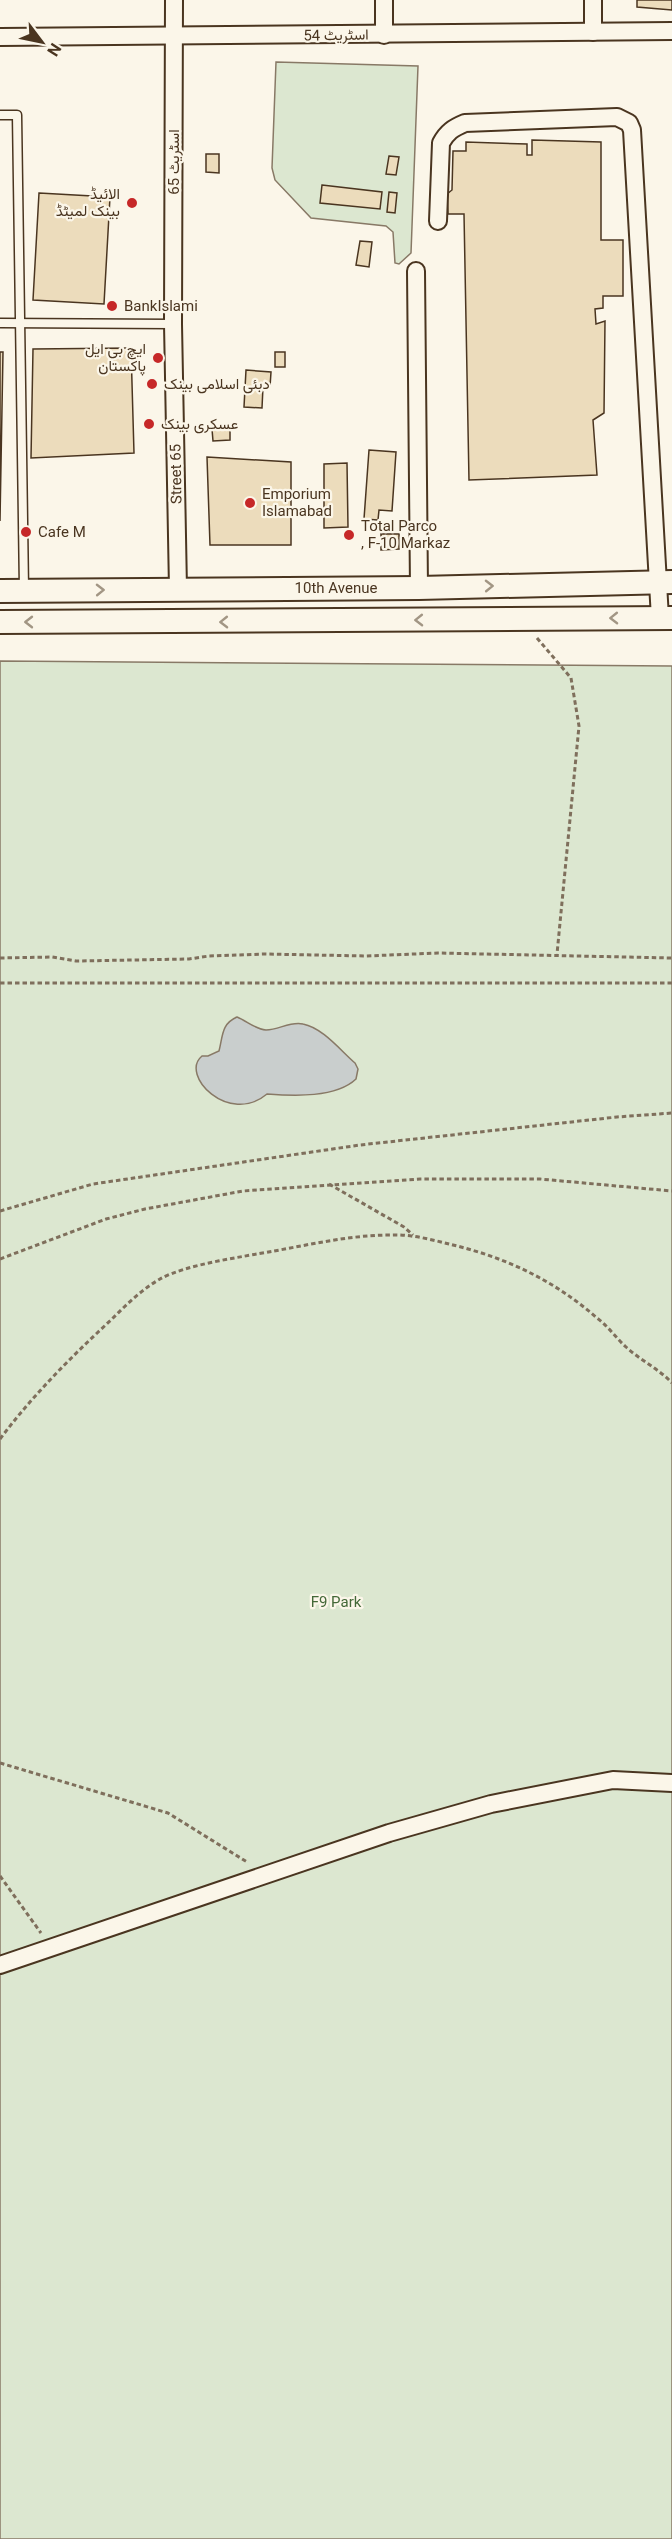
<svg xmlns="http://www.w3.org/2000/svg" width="672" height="2539" font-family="Roboto,Vazirmatn,sans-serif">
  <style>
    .green { fill: #dce7d0; stroke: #887966; stroke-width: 1.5 }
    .water { fill: #c9cecd; stroke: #887966; stroke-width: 1.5 }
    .building { fill: #ecdcbc; stroke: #4a3520; stroke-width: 1.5 }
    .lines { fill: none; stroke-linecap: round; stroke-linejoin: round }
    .lane-casing { stroke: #4a3520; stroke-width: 11 }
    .street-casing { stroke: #4a3520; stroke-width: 20 }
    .secondary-casing { stroke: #4a3520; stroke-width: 26 }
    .path { stroke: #7f6f5c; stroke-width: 3; stroke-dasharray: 4.5 3; stroke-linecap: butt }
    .lane { stroke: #fbf6e9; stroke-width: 8 }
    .street { stroke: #fbf6e9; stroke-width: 16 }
    .secondary { stroke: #fbf6e9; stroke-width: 22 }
    .oneway { stroke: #a29684 }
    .poi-dot { fill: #c62828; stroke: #fbf6e9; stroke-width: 2 }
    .labels { text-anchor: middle; stroke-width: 4.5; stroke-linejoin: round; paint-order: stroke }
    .street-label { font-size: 15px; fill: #4a3520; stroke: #fbf6e9 }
    .poi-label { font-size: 15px; fill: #4a3520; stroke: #fbf6e9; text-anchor: start }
    .park-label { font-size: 15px; fill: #436837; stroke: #fbf6e9 }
  </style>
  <rect width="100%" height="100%" fill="#fbf6e9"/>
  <g class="green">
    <path d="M 276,62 L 418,66 L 411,253 L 399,264 L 395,263 L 393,232 L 386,226 L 311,218 L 275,180 L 272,168 Z"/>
    <path d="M 0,661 L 672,666 L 672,2539 L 0,2539 Z"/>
  </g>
  <path class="water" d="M 237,1017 C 247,1021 255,1029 266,1030 C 279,1030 290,1021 303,1024 C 323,1028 340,1050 355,1063 L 358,1069 L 356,1079 C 336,1098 294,1096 267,1094 C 229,1126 179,1075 202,1056 L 208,1056 L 219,1051 C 223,1036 221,1024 237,1017 Z"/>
  <g class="building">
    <path d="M 637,0 L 672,0 L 672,10 L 637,7 Z"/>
    <path d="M 532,140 L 601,142 L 601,240 L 623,240 L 623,296 L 603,296 L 603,308 L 595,309 L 596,324 L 605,321 L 604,413 L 593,420 L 597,475 L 469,480 L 464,214 L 448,214 L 447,194 L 452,190 L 453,151 L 466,151 L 466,142 L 527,144 L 527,155 L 532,155 Z"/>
    <path d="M 206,154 L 219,154 L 219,173 L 206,172 Z"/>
    <path d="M 389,156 L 399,157 L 396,175 L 386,174 Z"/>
    <path d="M 322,185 L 382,192 L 380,209 L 320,203 Z"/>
    <path d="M 389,192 L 397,193 L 395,213 L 387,212 Z"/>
    <path d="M 39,193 L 110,197 L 104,304 L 33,300 Z"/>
    <path d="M 360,241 L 372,242 L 369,267 L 356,265 Z"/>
    <path d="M 131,348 L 134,453 L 31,458 L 33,349 Z"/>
    <path d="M 0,352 L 3,352 L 0,521 Z"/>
    <rect x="275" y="352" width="10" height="15"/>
    <path d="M 246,370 L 271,372 L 270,387 L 263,387 L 262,408 L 244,407 Z"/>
    <path d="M 230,427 L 230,440 L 213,441 L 212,429 Z"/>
    <path d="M 369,450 L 396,452 L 392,511 L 379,510 L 378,520 L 364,519 Z"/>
    <path d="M 207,457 L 291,462 L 291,545 L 210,545 Z"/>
    <path d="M 347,463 L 348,527 L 324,528 L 324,464 Z"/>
    <path d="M 381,534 L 399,534 L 399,549 L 381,550 Z"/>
  </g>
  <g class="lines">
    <defs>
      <g id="lane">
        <path d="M 0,115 L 17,115 L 24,589"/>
        <path d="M 0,323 L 173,324"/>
      </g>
      <g id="street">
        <path d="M 174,0 L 173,324 L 178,589"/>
        <path d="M 593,32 L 593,0"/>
        <path d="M 384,35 L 384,0"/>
        <path d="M 0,37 L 672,31"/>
        <path d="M 438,221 L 441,143 C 447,132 453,128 465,123 L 617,117 L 629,123 L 632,130 L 660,618"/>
        <path d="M 416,271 L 419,588"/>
        <path d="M 0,1965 L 389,1833 L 491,1804 L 613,1780 L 672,1783"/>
      </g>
      <g id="secondary">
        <path d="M 0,591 L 419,588 L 672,582"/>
        <path d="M 0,622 L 672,618"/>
      </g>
    </defs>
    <use href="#lane" class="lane-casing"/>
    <use href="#street" class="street-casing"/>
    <use href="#secondary" class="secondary-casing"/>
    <g class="path">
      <path d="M 537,638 L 571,678 L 579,726 L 557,954"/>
      <path d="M 0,958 L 52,957 L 76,961 L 189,959 L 209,956 L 265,954 L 366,956 L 438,953 L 672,958"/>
      <path d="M 0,983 L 672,983"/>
      <path d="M 329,1184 L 404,1227 L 413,1235"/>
      <path d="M 0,1211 L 93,1184 L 360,1145 L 617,1117 L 672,1113"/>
      <path d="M 0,1259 L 106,1219 L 145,1209 L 243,1191 L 420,1179 L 540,1179 L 672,1191"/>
      <path d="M 0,1439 C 33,1395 71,1357 111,1320 C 126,1305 141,1290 160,1279 C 187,1264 242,1257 274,1251 C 313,1244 351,1235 391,1235 C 411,1234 433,1240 453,1245 C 507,1258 555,1281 597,1318 C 608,1326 616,1338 626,1347 C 640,1360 659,1369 672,1383"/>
      <path d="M 0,1763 L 168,1813 L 247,1862"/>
      <path d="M 0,1876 L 41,1933"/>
    </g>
    <use href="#lane" class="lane"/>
    <use href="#street" class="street"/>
    <use href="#secondary" class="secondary"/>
  </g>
  <defs><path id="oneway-chevron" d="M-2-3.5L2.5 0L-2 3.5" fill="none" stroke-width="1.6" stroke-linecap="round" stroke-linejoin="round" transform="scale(1.5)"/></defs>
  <g class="oneway">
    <use href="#oneway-chevron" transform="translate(489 586) rotate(-1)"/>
    <use href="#oneway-chevron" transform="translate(100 590) rotate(-1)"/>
    <use href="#oneway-chevron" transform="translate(614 618) rotate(179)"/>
    <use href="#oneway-chevron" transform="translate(419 620) rotate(179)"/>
    <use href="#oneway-chevron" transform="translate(29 622) rotate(180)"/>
    <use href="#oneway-chevron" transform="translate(224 622) rotate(179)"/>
  </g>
  <g class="poi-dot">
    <circle cx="132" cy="203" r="6"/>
    <circle cx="112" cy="306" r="6"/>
    <circle cx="158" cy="358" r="6"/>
    <circle cx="152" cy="384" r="6"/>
    <circle cx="149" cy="424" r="6"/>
    <circle cx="250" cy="503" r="6"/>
    <circle cx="26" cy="532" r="6"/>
    <circle cx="349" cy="535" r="6"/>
  </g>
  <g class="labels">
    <g class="street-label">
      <text transform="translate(336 35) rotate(-1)" y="5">اسٹریٹ 54</text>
      <text transform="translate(174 162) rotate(-90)" y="5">اسٹریٹ 65</text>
      <text transform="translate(176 474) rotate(-91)" y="5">Street 65</text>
      <text x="336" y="593">10th Avenue</text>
    </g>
    <g class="poi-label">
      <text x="120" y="199" text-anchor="end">الائیڈ<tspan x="120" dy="17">بینک لمیٹڈ</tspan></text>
      <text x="124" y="311">BankIslami</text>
      <text x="146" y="354" text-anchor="end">ایچ بی ایل<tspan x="146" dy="17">پاکستان</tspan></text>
      <text x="164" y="389">دبئی اسلامی بینک</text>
      <text x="161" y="429">عسکری بینک</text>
      <text x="262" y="499">Emporium<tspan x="262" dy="17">Islamabad</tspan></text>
      <text x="361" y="531">Total Parco<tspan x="361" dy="17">, F-10 Markaz</tspan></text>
      <text x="38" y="537">Cafe M</text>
    </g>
    <g class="park-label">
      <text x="336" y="1607">F9 Park</text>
    </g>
  </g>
  <g transform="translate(42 42) rotate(122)" stroke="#fbf6e9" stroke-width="4.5" paint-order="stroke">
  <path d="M0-4.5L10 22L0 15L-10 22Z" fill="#4a3520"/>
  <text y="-9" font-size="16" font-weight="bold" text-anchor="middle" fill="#4a3520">N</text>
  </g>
</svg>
